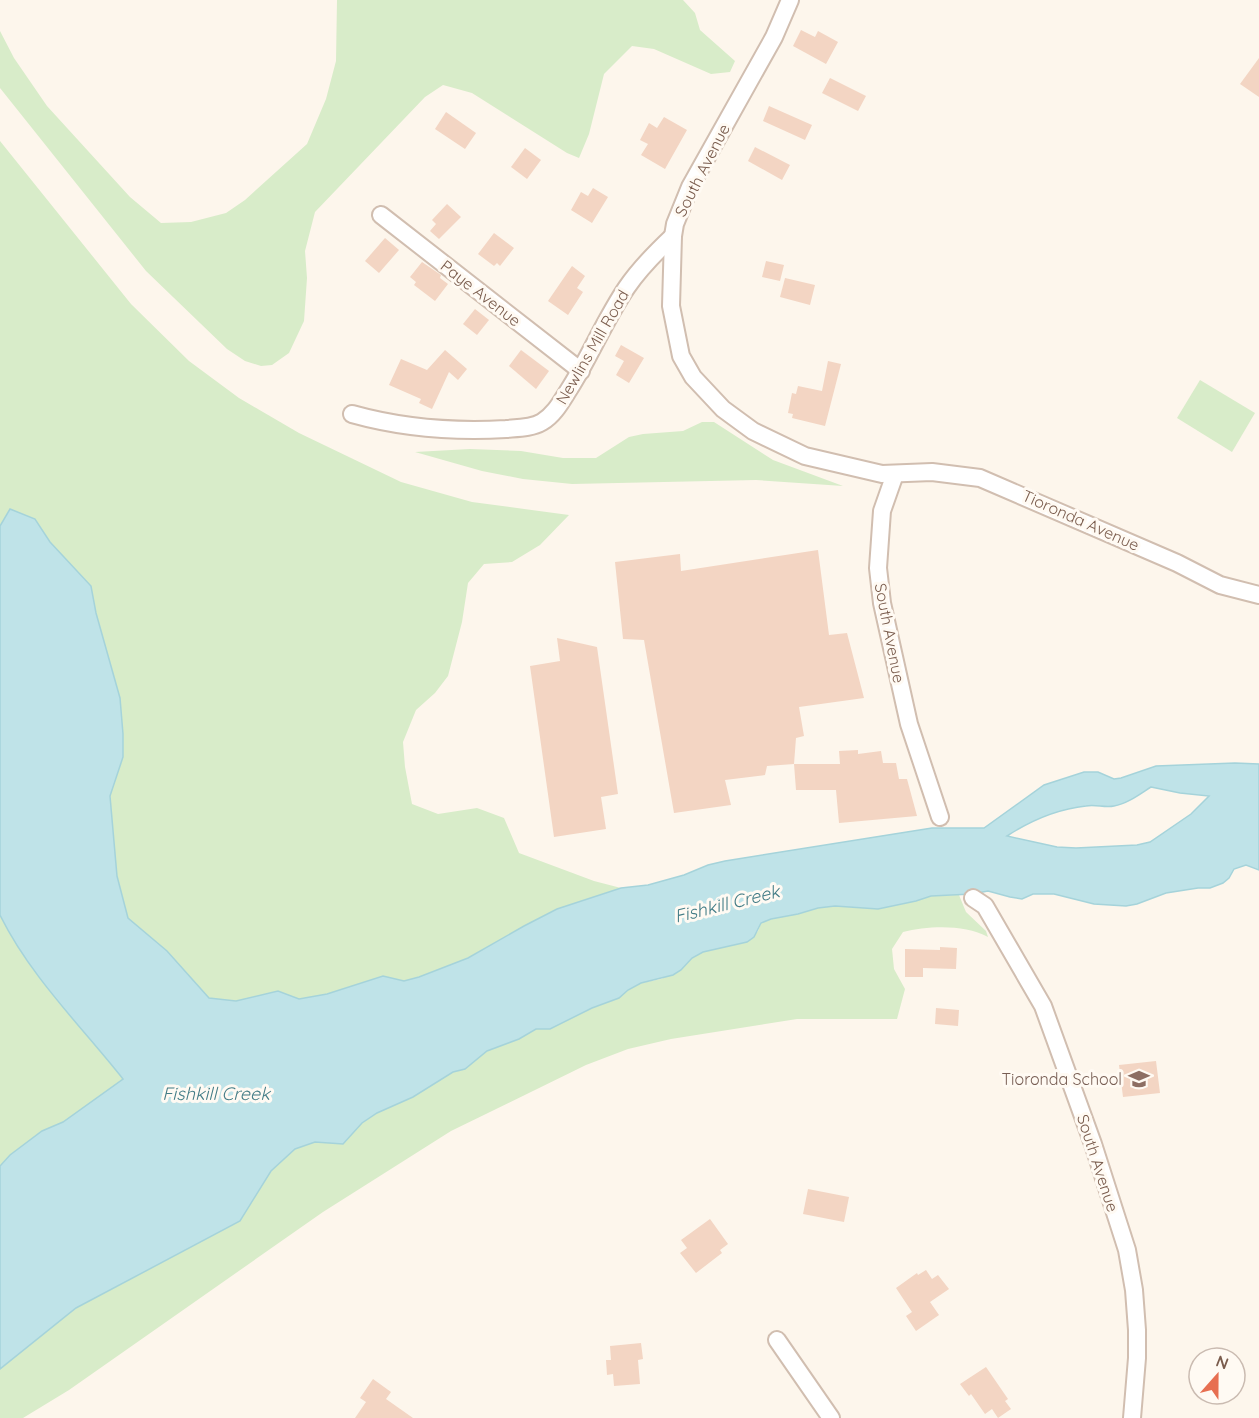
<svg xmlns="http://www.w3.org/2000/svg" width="1259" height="1418" font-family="Quicksand,sans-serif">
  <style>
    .green { fill: #d8ecc9 }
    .water { fill: #bfe3e8; stroke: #a5d3da; stroke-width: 1.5; fill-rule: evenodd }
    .building { fill: #f3d5c3 }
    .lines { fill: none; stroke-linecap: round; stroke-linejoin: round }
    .minor-casing { stroke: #d1beb0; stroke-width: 20 }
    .minor { stroke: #fff; stroke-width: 16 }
    .labels { text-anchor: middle; stroke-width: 6; stroke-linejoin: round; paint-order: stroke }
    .street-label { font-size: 16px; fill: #7a5c4d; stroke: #fffaf3 }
    .education-label { font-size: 16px; fill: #785e54; stroke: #fffaf3; text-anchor: end }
    .water-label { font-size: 18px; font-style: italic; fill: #437c86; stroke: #fffaf3 }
  </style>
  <rect width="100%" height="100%" fill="#fdf6ec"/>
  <g class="green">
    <path d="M 337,0 L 683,0 L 695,13 L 700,30 L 735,61 L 730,72 L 711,74 L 654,49 L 632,46 L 604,74 L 589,134 L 579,158 L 567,153 L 472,93 L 443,85 L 425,97 L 315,212 L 305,251 L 307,278 L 304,321 L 289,353 L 272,365 L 261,366 L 245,361 L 227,349 L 146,271 L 0,88 L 0,31 L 14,58 L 47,106 L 130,197 L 161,223 L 191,222 L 226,213 L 245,200 L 307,144 L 326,99 L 336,61 Z"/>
    <path d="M 0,141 L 131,304 L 189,361 L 239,398 L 299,433 L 401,482 L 472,502 L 569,515 L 540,545 L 512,562 L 484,564 L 468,583 L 462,622 L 448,676 L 435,693 L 416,710 L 403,742 L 405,767 L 412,804 L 438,814 L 477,808 L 504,818 L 519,853 L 594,881 L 621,888 L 557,909 L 524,926 L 468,958 L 419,977 L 404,981 L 383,976 L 327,994 L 299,999 L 278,991 L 236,1001 L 209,998 L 167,951 L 128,918 L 117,876 L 110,796 L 123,757 L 91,586 L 50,542 L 35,519 L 0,526 Z"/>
    <path d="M 1200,380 L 1255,413 L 1232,452 L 1177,418 Z"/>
    <path d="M 702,422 L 714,422 L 773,460 L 843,486 L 756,480 L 572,484 L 523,479 L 482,471 L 415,452 L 470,449 L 521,451 L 563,458 L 596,458 L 629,437 L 643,434 L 683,431 Z"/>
    <path d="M 959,895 L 966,912 L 986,931 L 988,937 C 964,924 928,926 903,932 L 892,949 L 894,969 L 905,989 L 897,1019 L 797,1019 L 671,1039 L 628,1049 L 586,1065 L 451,1131 L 323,1212 L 69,1390 L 23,1418 L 0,1418 L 0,1369 L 76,1308 L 240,1221 L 271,1171 L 295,1149 L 315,1142 L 343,1144 L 362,1123 L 377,1113 L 413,1097 L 453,1072 L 465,1069 L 487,1051 L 519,1039 L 536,1029 L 550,1029 L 592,1008 L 619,998 L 628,990 L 641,983 L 661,979 L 681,970 L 692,958 L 703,952 L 747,942 L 758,931 L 761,923 L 771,919 L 798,914 L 818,908 L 835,906 L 878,909 L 916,901 L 931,896 Z"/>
    <path d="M 0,915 C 30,976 81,1026 124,1079 L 63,1122 L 42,1131 L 10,1155 L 0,1166 Z"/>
  </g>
  <path class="water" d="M 10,509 L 35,519 L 50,542 L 91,586 L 96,613 L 120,698 L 123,734 L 123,757 L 110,796 L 117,876 L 128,918 L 167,951 L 209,998 L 236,1001 L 278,991 L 299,999 L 327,994 L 383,976 L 404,981 L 419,977 L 468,958 L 524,926 L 557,909 L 621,888 L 648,885 L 684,875 L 708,865 L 725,861 L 932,828 L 984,828 L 1044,785 L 1084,772 L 1098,772 L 1114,779 L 1121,778 L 1156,766 L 1235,763 L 1259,764 L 1259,870 L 1246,865 L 1234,869 L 1229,878 L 1223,883 L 1210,888 L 1198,888 L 1166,893 L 1137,904 L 1126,906 L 1094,904 L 1054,894 L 1033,894 L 1022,899 L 1010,897 L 988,891 L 972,894 L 931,896 L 916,901 L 878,909 L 835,906 L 818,908 L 798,914 L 771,919 L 761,923 L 754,937 L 747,942 L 703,952 L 692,958 L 681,970 L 673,975 L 641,983 L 628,990 L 619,998 L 592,1008 L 550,1029 L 536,1029 L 519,1039 L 487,1051 L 465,1069 L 453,1072 L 413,1097 L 377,1113 L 362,1123 L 343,1144 L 315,1142 L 295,1149 L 271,1171 L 240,1221 L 76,1308 L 0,1369 L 0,1166 L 10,1155 L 42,1131 L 63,1122 L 123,1079 C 81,1026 30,976 0,915 L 0,526 ZM 1151,787 L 1180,793 L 1209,796 L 1191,814 L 1150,842 L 1137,845 L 1076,848 L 1057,847 L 1007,836 C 1030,821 1058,809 1086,806 C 1095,804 1105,808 1114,806 C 1127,804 1140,794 1151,787 Z"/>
  <g class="building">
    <path d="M 801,30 L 815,37 L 818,31 L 838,42 L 826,64 L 793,46 Z"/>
    <path d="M 1259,58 L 1259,97 L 1240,84 Z"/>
    <path d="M 830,78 L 866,96 L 858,111 L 822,93 Z"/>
    <path d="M 769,106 L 812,125 L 805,140 L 763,121 Z"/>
    <path d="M 446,112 L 476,133 L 465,149 L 435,129 Z"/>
    <path d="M 664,117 L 687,130 L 665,169 L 641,155 L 648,144 L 640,140 L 649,123 L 657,128 Z"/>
    <path d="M 755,147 L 790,165 L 782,180 L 748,161 Z"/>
    <path d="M 525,148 L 541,160 L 527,179 L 511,167 Z"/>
    <path d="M 593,188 L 608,197 L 592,223 L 571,210 L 581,192 L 588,196 Z"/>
    <path d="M 447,204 L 461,217 L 439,239 L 430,231 L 436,224 L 432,220 Z"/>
    <path d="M 494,233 L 514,248 L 500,266 L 497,263 L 494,266 L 478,254 Z"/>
    <path d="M 385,238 L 399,250 L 379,273 L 365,261 Z"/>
    <path d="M 766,261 L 784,265 L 780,281 L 762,277 Z"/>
    <path d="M 422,262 L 441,275 L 440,278 L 448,284 L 435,301 L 414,285 L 416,282 L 410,277 Z"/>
    <path d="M 572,266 L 585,276 L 577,288 L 583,292 L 568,315 L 548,301 Z"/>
    <path d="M 785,278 L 815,285 L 810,305 L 780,297 Z"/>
    <path d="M 475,309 L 489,320 L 477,335 L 463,324 Z"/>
    <path d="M 621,345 L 644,358 L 629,383 L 616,375 L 624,361 L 615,356 Z"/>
    <path d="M 445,350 L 467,369 L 458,380 L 449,372 L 432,409 L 419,403 L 421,399 L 389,385 L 401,359 L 427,370 Z"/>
    <path d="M 521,350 L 549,371 L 536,389 L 509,366 Z"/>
    <path d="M 828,361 L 841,364 L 825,426 L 792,418 L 793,414 L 788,413 L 792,393 L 796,394 L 798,386 L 822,391 Z"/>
    <path d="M 818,550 L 829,635 L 847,633 L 864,698 L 799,707 L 804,736 L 796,738 L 794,764 L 767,766 L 765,775 L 725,780 L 731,805 L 674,813 L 644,640 L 623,639 L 615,562 L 680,554 L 681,571 Z"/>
    <path d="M 557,638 L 597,647 L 618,794 L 601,797 L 606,829 L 554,837 L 530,666 L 560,661 Z"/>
    <path d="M 858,750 L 858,754 L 881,751 L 883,763 L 896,763 L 899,779 L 907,779 L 917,816 L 839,823 L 836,790 L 796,790 L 794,764 L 840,764 L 839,751 Z"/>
    <path d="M 940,947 L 957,948 L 956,969 L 923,968 L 923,977 L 905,977 L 905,949 L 940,950 Z"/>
    <path d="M 936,1008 L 959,1010 L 958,1026 L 935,1024 Z"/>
    <path d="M 1156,1061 L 1160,1093 L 1123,1097 L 1119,1065 Z"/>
    <path d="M 808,1189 L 849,1197 L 844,1222 L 803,1214 Z"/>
    <path d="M 710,1219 L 728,1244 L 720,1250 L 722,1253 L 696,1273 L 680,1253 L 687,1248 L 681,1240 Z"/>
    <path d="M 926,1270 L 932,1279 L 938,1275 L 949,1289 L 930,1302 L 939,1315 L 916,1331 L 906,1316 L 912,1312 L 896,1288 L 917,1273 L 918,1275 Z"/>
    <path d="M 641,1343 L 643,1359 L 638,1360 L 640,1384 L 614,1386 L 613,1374 L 607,1375 L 606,1360 L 611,1360 L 610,1346 Z"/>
    <path d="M 986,1367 L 1008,1399 L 1005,1401 L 1011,1409 L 998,1418 L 992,1409 L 985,1414 L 971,1394 L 969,1396 L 960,1384 Z"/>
    <path d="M 373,1379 L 391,1392 L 386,1399 L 413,1418 L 355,1418 L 366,1402 L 360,1398 Z"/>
  </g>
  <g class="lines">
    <defs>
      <g id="minor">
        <path d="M 790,0 L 774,37 L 690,187 L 675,224 L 673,236 L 671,306 L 681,356 L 693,377 L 723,409 L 753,431 L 805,456 L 882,474 L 932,472 L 980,478 L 1177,563 L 1220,585 L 1259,595"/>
        <path d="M 381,215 L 581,371"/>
        <path d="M 352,414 C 402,428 454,432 506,429 C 518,428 532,428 542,422 C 554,415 561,402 568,391 C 590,357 605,319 627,287 C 640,268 656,252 673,236"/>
        <path d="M 895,474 L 882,511 L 878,568 L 882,603 L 909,724 L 940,817"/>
        <path d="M 973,898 L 985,906 L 1043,1006 L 1093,1144 L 1127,1250 L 1134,1290 L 1137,1330 L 1137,1358 L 1132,1418"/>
        <path d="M 777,1340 L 831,1418"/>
      </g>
    </defs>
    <use href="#minor" class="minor-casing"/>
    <use href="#minor" class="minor"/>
  </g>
  <defs>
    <symbol id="school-bare" viewBox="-9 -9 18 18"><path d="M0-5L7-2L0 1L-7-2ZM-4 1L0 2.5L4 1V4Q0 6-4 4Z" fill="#8d6e63" stroke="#fffaf3" stroke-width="2.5" paint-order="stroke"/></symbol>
  </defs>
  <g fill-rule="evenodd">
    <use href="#school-bare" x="1124" y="1064" width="30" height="30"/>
  </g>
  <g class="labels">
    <g class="street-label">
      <text transform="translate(702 170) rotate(-63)" y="6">South Avenue</text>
      <text transform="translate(481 293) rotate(38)" y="6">Paye Avenue</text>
      <text transform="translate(592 347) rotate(-60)" y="6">Newlins Mill Road</text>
      <text transform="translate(1081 520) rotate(24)" y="6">Tioronda Avenue</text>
      <text transform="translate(890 633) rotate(79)" y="6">South Avenue</text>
      <text transform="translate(1098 1163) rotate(72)" y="6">South Avenue</text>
    </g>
    <g class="education-label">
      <text x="1122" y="1085">Tioronda School</text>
    </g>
    <g class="water-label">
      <text transform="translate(727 904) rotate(-14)" y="6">Fishkill Creek</text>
      <text x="216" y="1100">Fishkill Creek</text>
    </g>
  </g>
  <g transform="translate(1217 1376) rotate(21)"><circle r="28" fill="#fffaf3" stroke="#cabbb1" stroke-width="1.5"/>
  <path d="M0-4.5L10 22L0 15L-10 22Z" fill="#e76f51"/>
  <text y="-9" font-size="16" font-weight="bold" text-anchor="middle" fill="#7a5c4d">N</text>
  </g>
</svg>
